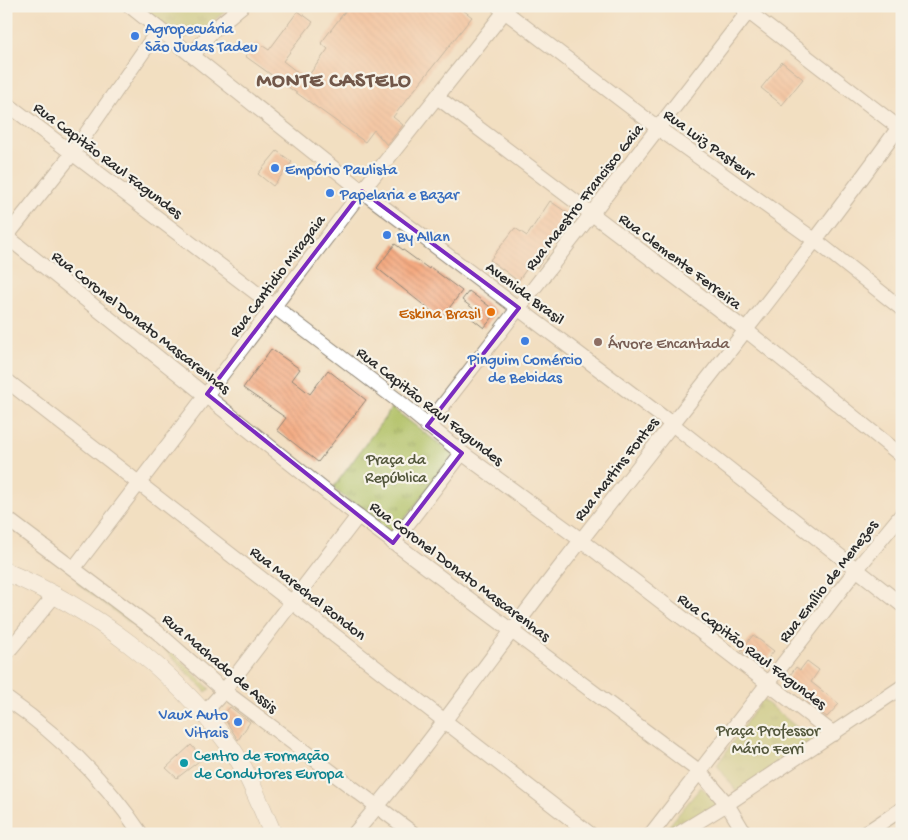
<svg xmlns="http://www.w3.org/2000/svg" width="908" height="840" font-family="'Gochi Hand',sans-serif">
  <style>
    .grass { fill: #afbf62; stroke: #6d7546 }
    .park { fill: url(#park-tufts); stroke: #6d7546 }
    .building { fill: url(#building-back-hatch) }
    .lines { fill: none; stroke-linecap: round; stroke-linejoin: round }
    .minor-casing { stroke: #8e8576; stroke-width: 16 }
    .major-casing { stroke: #8e8576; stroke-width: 19 }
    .minor { stroke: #fff; stroke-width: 14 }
    .major { stroke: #fff; stroke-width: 18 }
    .marked { fill: none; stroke: #7b2cbf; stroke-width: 4; stroke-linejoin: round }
    .shop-dot { fill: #3f7fe0; stroke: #f7f3e8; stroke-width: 2 }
    .food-dot { fill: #e8710a; stroke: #f7f3e8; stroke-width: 2 }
    .education-dot { fill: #8d6e63; stroke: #f7f3e8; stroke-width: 2 }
    .culture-dot { fill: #0f9aa8; stroke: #f7f3e8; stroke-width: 2 }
    .labels { text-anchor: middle; stroke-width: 4.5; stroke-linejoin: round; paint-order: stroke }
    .shop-label { font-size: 16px; fill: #366cbe; stroke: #f7f3e8; text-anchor: start }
    .street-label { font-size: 16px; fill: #2b2b2b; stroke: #f7f3e8 }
    .food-label { font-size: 16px; fill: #c56008; stroke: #f7f3e8; text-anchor: end }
    .education-label { font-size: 16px; fill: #785e54; stroke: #f7f3e8; text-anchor: start }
    .park-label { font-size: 16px; fill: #53573c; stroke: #f7f3e8 }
    .culture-label { font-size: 16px; fill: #0d838f; stroke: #f7f3e8; text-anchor: start }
    .district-label { font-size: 21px; font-weight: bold; letter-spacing: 1px; fill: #715749; stroke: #f7f3e8 }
  </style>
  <defs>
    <pattern id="park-tufts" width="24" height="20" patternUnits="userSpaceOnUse" patternTransform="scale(1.25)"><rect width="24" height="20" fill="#afbf62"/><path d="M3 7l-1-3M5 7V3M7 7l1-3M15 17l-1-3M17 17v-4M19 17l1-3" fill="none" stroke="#8f9b51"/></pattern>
    <pattern id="building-back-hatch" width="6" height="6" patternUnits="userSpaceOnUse" patternTransform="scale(1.25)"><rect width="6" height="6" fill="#f4aa81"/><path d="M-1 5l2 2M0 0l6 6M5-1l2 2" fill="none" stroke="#d19270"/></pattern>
  </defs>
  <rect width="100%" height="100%" fill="#f7f3e8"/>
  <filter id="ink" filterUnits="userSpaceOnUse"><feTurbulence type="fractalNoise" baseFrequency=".02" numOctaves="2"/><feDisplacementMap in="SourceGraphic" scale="10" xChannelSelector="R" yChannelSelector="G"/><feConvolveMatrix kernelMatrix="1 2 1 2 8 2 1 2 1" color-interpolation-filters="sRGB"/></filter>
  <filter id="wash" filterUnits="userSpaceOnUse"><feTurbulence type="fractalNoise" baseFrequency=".0096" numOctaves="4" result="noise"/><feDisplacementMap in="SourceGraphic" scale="20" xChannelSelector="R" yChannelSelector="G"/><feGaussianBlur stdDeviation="1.12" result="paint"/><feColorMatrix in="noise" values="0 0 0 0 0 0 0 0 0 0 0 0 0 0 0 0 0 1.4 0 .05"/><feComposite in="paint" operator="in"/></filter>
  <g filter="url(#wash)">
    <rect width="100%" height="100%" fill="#f2dfc1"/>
    <path class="grass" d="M 79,580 L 166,645 L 210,689 L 206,692 L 161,646 L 77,583 Z"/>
    <g class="park">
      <path d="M 141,6 L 232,6 L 206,27 L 183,39 Z"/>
      <path d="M 392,408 L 454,455 L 392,535 L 333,488 Z"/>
      <path d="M 762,699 L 815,742 L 737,792 L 717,765 Z"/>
      <path d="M 701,787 L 722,804 L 670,834 L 662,834 Z"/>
    </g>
    <g id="blocks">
      <g class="building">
        <path d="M 349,6 L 458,6 L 472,17 L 393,117 L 403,125 L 387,145 L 374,130 L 365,142 L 245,56 L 257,42 L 269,50 L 298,11 L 313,22 L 283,61 L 306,79 L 328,49 L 321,43 Z"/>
        <path d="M 782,62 L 803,79 L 782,105 L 761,88 Z"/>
        <path d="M 277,151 L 292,162 L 273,186 L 258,174 Z"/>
        <path d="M 550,201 L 569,214 L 566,219 L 572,223 L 564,234 L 559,231 L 545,250 L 548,253 L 537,268 L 531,263 L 518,281 L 490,260 L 515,228 L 527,236 Z"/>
        <path d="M 395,244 L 429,269 L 430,267 L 462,291 L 441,319 L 377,268 Z"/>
        <path d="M 469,291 L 497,312 L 484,328 L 470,317 L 475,310 L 462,300 Z"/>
        <path d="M 271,349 L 300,369 L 292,380 L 310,394 L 328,370 L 366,400 L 318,462 L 277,430 L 286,418 L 243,388 Z"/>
        <path d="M 753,635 L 774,651 L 761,667 L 741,651 Z"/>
        <path d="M 807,661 L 819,670 L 811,682 L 839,704 L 827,717 L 803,700 L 807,695 L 786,681 L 796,667 L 800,670 Z"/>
        <path d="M 230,707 L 250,722 L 238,740 L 224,718 L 224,714 Z"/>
        <path d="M 191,745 L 203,758 L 177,778 L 166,768 Z"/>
      </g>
    </g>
  </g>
  <g filter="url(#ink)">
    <use href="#blocks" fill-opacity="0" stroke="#8e8576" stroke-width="1"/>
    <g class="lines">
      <defs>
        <g id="minor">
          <path d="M 130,6 L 362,191 L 672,424 L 902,605"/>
          <path d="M 499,7 L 658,128 L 816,241 L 902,309"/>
          <path d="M 742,7 L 902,130"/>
          <path d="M 194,56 C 205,34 223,22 242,6"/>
          <path d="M 437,97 L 747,331 L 902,456"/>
          <path d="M 6,103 L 396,399 L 462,453 L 581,540 L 834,734"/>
          <path d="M 6,236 L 329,494 L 700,772 L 727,804 L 745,834"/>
          <path d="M 6,237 L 72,154 L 159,29"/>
          <path d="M 6,380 L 590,834"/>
          <path d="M 427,426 L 748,12"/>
          <path d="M 6,518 L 156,631 L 224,691 L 414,834"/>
          <path d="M 393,543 L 462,453"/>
          <path d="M 74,568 L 362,191 L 509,6"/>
          <path d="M 6,654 L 55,595"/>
          <path d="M 6,698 C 59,735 105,780 141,834"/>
          <path d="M 204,713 L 224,691 L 358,516"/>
          <path d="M 354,834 C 428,748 492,655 561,566 C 675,419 793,274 902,123"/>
          <path d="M 651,834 L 856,570 L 902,514"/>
          <path d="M 678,834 L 727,804 L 902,687"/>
          <path d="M 864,834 L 902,809"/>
        </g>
        <path id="major" d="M 6,572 C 92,608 174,669 229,745 C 248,771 260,805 273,834"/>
      </defs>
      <use href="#minor" class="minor-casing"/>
      <use href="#major" class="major-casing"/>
      <use href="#minor" class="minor"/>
      <use href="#major" class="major"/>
    </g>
  </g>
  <path d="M0 0H908V840H0ZM 362,191 L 519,308 L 427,426 L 462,453 L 393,543 L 207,394 Z" fill="#f2dfc1" fill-opacity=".55" fill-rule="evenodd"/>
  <path class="marked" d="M 362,191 L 519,308 L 427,426 L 462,453 L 393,543 L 207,394 Z"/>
  <g class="shop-dot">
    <circle cx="135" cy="36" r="5"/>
    <circle cx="275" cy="168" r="5"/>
    <circle cx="330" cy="193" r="5"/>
    <circle cx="387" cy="235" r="5"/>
    <circle cx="525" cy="341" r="5"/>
    <circle cx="238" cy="722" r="5"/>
  </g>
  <circle class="food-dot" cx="491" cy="312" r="5"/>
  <circle class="education-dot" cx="598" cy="342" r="5"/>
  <circle class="culture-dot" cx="184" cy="763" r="5"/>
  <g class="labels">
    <g class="shop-label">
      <text x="145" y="33">Agropecuária<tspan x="145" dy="18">São Judas Tadeu</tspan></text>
      <text x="285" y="174">Empório Paulista</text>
      <text x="340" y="199">Papelaria e Bazar</text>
      <text x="397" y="241">By Allan</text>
      <text x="525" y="364" text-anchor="middle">Pinguim Comércio<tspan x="525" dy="18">de Bebidas</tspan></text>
      <text x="228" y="719" text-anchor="end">Vaux Auto<tspan x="228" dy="18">Vitrais</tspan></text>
    </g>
    <g class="street-label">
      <text transform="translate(710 143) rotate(36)" y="6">Rua Luiz Pasteur</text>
      <text transform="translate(109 159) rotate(37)" y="6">Rua Capitão Raul Fagundes</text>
      <text transform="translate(583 196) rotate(-52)" y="6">Rua Maestro Francisco Gaia</text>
      <text transform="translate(681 260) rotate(37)" y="6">Rua Clemente Ferreira</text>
      <text transform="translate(276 275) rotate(-53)" y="6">Rua Cantidio Miragaia</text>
      <text transform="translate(526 292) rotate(37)" y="6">Avenida Brasil</text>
      <text transform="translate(142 321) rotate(38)" y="6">Rua Coronel Donato Mascarenhas</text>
      <text transform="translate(431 405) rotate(38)" y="6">Rua Capitão Raul Fagundes</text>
      <text transform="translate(615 468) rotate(-52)" y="6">Rua Martins Fontes</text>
      <text transform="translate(461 570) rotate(37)" y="6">Rua Coronel Donato Mascarenhas</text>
      <text transform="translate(827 580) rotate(-52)" y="6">Rua Emílio de Menezes</text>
      <text transform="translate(309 592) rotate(38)" y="6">Rua Marechal Rondon</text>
      <text transform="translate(753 650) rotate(37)" y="6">Rua Capitão Raul Fagundes</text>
      <text transform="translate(221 662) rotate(40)" y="6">Rua Machado de Assis</text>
    </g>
    <g class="food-label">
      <text x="481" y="318">Eskina Brasil</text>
    </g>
    <g class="education-label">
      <text x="608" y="348">Árvore Encantada</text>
    </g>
    <g class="park-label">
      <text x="396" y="464">Praça da<tspan x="396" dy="18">República</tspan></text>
      <text x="768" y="735">Praça Professor<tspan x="768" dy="18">Mário Ferri</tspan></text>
    </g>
    <g class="culture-label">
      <text x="194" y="760">Centro de Formação<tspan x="194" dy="18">de Condutores Europa</tspan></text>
    </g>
    <g class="district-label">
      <text x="334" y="86">MONTE CASTELO</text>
    </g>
  </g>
  <rect width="908" height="840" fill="none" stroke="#f7f3e8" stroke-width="25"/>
</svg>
